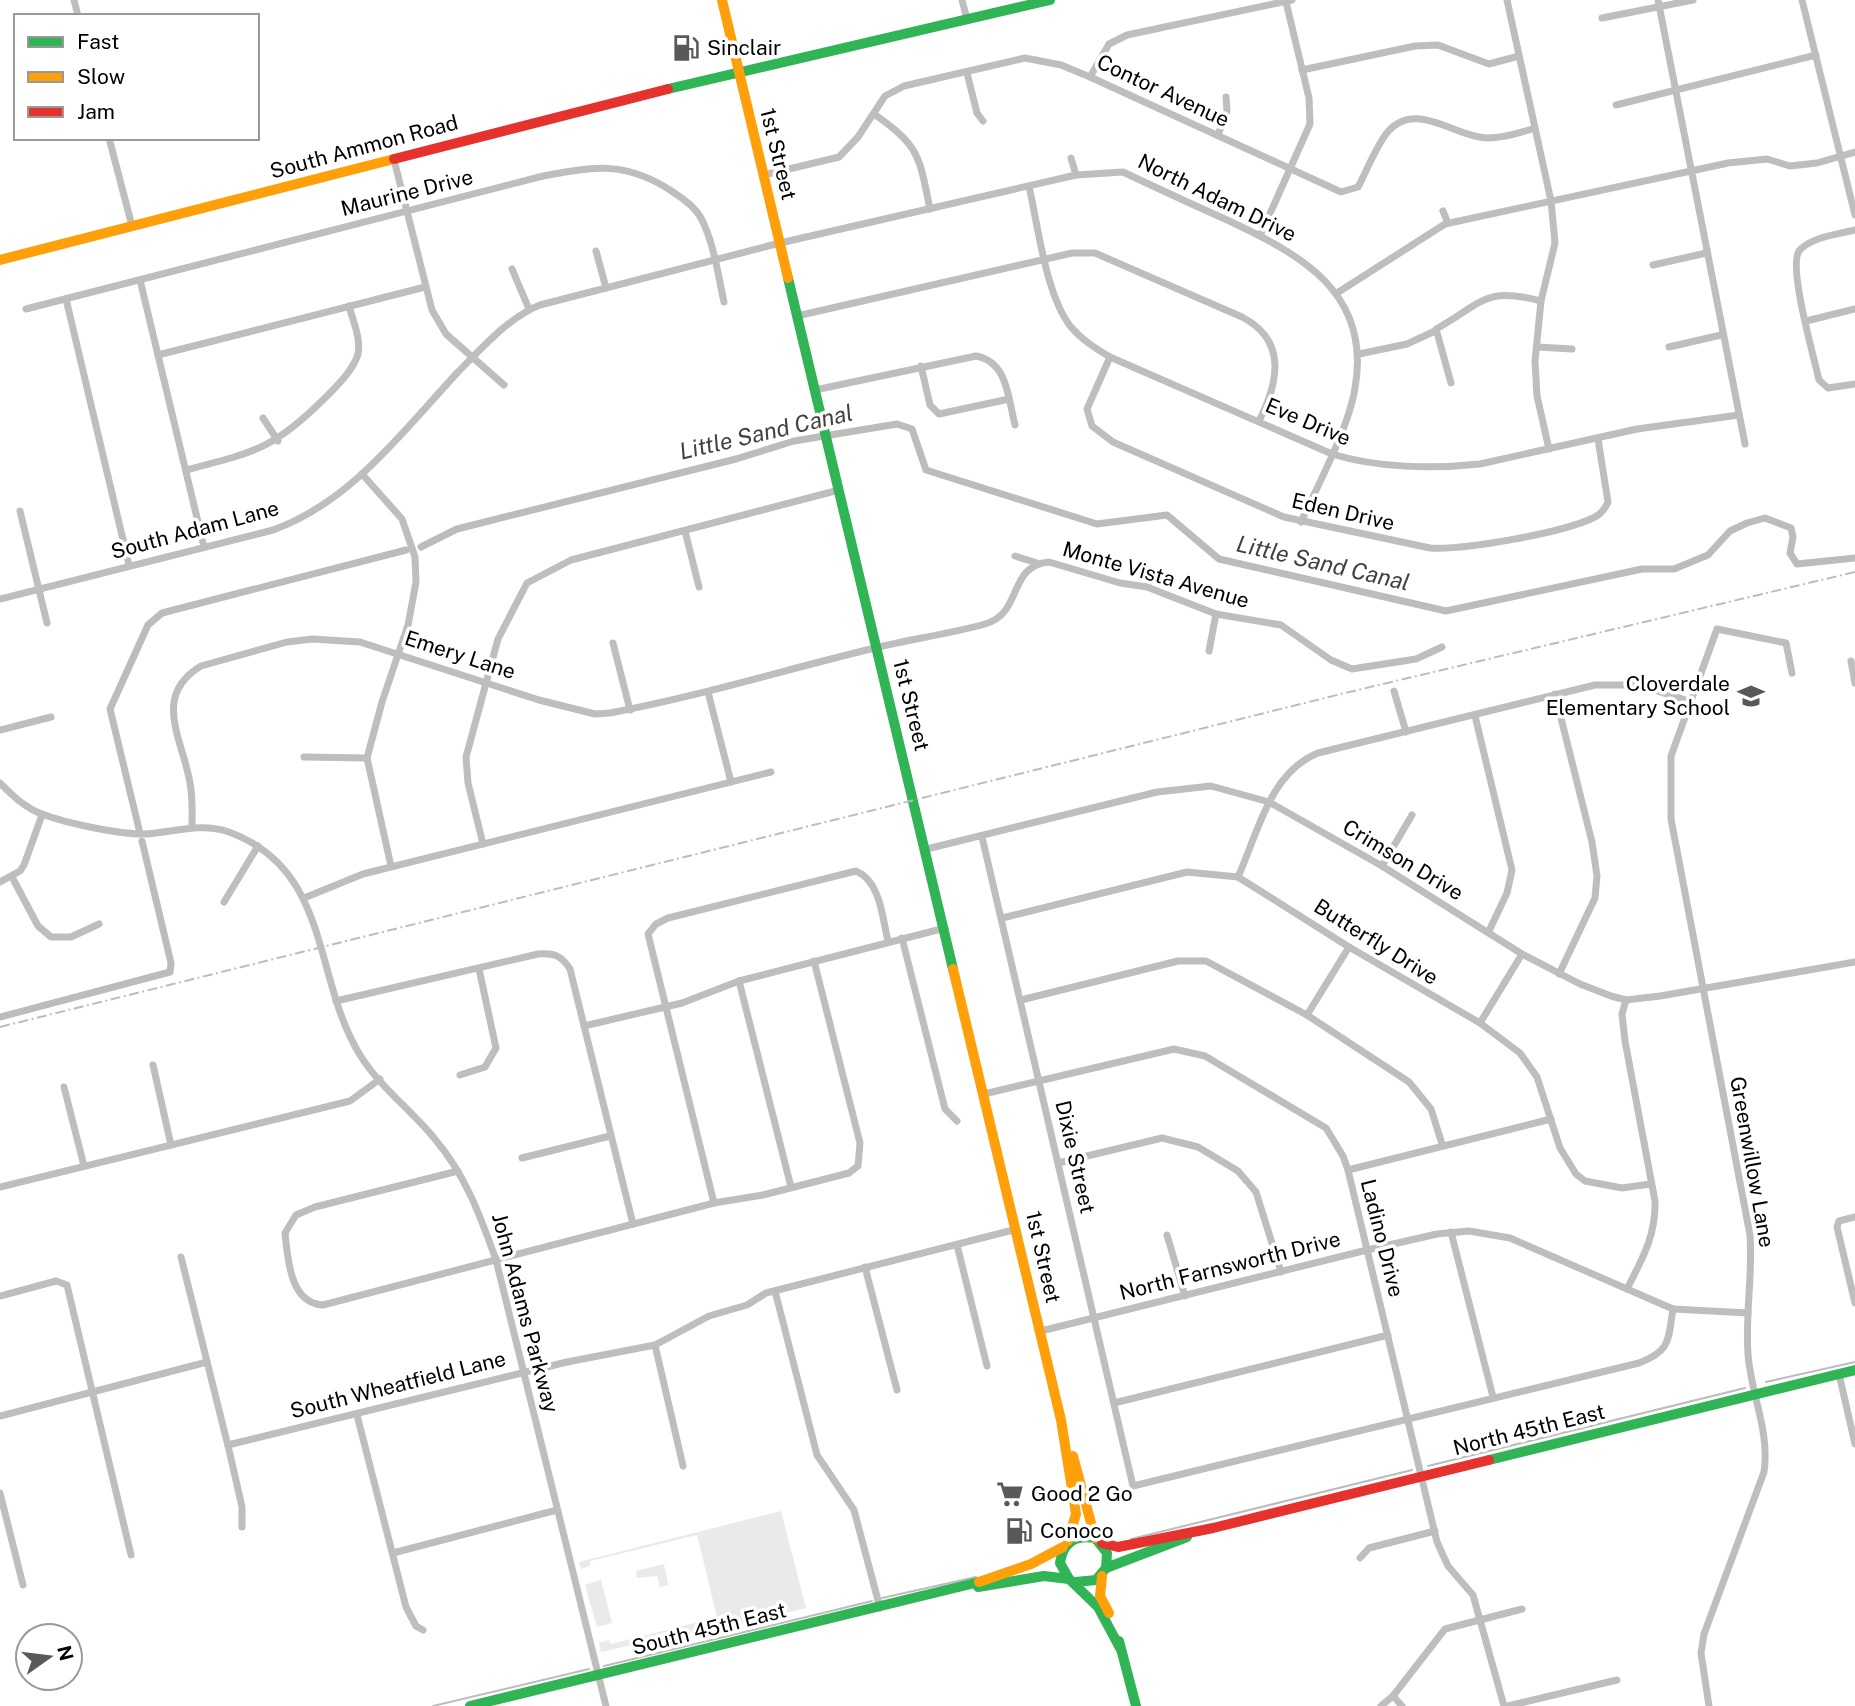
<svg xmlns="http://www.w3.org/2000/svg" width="1855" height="1706" font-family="'Public Sans',sans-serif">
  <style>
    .green { fill: #eaeaea }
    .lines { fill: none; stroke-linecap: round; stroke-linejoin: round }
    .stream { stroke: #bcbcbc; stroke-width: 2 }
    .canal { stroke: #bcbcbc; stroke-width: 7 }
    .street { stroke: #bebebe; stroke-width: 7 }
    .fast { stroke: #30b455; stroke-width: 10 }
    .slow { stroke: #ff9f0a; stroke-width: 10 }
    .jam { stroke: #e5322d; stroke-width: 10 }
    .rail { stroke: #bdbdbd; stroke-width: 2; stroke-dasharray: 10 3.5 2 3.5; stroke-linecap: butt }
    .labels { text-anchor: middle; stroke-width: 7; stroke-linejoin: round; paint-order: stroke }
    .poi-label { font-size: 21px; fill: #000; stroke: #fff; text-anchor: start }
    .street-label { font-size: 21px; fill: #000; stroke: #fff }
    .water-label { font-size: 23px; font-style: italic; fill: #414141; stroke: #fff }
  </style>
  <rect width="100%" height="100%" fill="#fff"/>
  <g class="green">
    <path d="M 781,1511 L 806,1608 L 728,1627 L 727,1624 L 601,1652 L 599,1643 L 609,1640 L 611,1644 L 717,1617 L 697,1535 L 590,1561 L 590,1566 L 581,1569 L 579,1562 Z"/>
    <path d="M 664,1564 L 668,1585 L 660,1587 L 657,1576 L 637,1578 L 636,1571 Z"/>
    <path d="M 601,1580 L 612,1623 L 597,1627 L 585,1585 Z"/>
  </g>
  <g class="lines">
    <g class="stream">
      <path d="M 1766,1382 L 1855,1362"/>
      <path d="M 1428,1466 L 1745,1388"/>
      <path d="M 1131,1539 L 1412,1470"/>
      <path d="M 882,1598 L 976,1577"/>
      <path d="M 604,1666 L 872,1601"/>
      <path d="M 433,1706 L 589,1669"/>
    </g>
    <g class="canal">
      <path d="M 421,547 L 457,529 L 736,459 L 794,441 L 897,424 L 912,429 L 926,470 L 1097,524 L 1167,515 L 1219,559 L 1446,611 L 1642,569 L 1674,569 L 1708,555 L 1730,531 L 1747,523 L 1765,518 L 1791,528 L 1793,537 L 1790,553 L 1797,564 L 1855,558"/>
      <path d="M 139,829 L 110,709 L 148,625 L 162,613 L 406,550"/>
      <path d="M 0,1017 L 170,972 L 171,963 L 142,841"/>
    </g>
    <g class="street">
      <path d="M 74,0 L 78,16"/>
      <path d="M 962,0 L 967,19"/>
      <path d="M 1507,0 L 1551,201 L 1555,243 L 1541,301 L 1535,361 L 1537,396 L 1549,449"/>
      <path d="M 1658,0 L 1745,444"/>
      <path d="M 1802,0 L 1855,215"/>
      <path d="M 1602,18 L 1693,0"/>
      <path d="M 1302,70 L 1415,46 L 1438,45 L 1489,64 L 1519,56"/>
      <path d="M 967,73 L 977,113 L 983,121"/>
      <path d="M 1090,77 L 1109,44 L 1127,35 L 1292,0"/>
      <path d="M 1616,105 L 1816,55"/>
      <path d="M 874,114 C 920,146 919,156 930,209"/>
      <path d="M 1218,135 L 1227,111 L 1226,97"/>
      <path d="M 109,138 L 132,226"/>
      <path d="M 1071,158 L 1076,175"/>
      <path d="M 394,160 L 432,310 L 446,334 L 504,385"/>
      <path d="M 764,175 L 839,157 L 858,137 L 885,96 L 904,86 L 1025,58 L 1061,65 L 1090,77 L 1341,192 L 1358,187 C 1367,170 1375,149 1386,134 C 1414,98 1454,137 1487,138 C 1503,138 1520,133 1535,128"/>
      <path d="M 1029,186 C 1038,226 1046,296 1071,327 C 1082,340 1095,348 1110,357 L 1332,454 C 1377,468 1433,469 1480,464 L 1637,429 L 1739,415"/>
      <path d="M 1443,211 L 1448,223"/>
      <path d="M 1855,230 C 1839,234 1810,237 1799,251 C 1788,267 1814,357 1819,380 L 1828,388 L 1855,384"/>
      <path d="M 1260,236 L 1310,124 L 1309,98 L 1286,2"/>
      <path d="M 596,251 L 606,288"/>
      <path d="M 1653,265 L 1706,253"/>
      <path d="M 512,269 L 529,309"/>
      <path d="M 140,280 L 204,547"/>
      <path d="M 1337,293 L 1445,224 L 1728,163 L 1767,159 L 1790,166 L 1817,163 L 1855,152"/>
      <path d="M 66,299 L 129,565"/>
      <path d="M 26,309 L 543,176 C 595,166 627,161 673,192 C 684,199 695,207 701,218 C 714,243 718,275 724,302"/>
      <path d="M 797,316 L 1072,253 L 1095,253 L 1242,317 C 1288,341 1278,383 1259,421"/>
      <path d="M 1806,321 L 1855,309"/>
      <path d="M 1537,347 L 1572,349"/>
      <path d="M 1669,347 L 1721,335"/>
      <path d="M 1359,354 L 1407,344 L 1435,331"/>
      <path d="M 158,355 L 425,287"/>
      <path d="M 1110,357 L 1087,409 L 1092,426 L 1113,442 L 1284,517 L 1430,548 C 1466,550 1561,533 1593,518 C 1600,515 1605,509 1608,502 L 1598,439"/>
      <path d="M 921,366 L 930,405 L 939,414 L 1009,399"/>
      <path d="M 1451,383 L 1436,329 C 1483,303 1484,286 1541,301"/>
      <path d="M 815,390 L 976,356 C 1008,362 1008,398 1015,425"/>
      <path d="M 263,418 L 278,441"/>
      <path d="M 186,470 C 255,452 274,449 326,397 C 337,386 354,369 358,354 C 361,338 353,321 349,306"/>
      <path d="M 362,474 L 402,519 L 415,557 L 416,582 L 408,625 L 382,702 L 367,758 L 391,866"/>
      <path d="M 20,511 L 47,623"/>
      <path d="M 685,531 L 699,587"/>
      <path d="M 1015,556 L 1037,563"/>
      <path d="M 1147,587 L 1151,575"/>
      <path d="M 0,599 L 273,530 C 351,502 403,431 458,372 C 482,348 509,317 540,305 L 780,243 L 1076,175 L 1123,172 C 1157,188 1191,204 1225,219 C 1300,254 1372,292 1355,388 C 1349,427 1318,485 1301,522"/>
      <path d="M 613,643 L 630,710"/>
      <path d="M 1209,651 L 1216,614"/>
      <path d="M 1851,661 L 1855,683"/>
      <path d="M 1394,691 L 1406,732"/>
      <path d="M 708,692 L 731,782"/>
      <path d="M 1555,694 L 1592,842 L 1597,876 L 1595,898 L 1559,974"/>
      <path d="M 1475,716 L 1512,870 L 1507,893 L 1489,931"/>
      <path d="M 0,730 L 51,717"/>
      <path d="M 304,757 L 367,758"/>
      <path d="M 0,783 C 12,795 25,808 42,814 C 65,823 122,835 146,834 C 174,832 201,822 229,832 C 332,870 312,977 360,1055 C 379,1086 411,1110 434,1138 C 465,1174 480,1215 496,1260 L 606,1706"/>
      <path d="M 192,827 C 192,813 193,798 190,783 C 183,740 151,696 201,666 L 287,642 L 312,639 L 360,642 L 539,700 L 595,714 L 610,713 C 700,696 787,669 875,648 C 911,639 949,634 985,624 C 1023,614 1007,566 1049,562 L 1120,583 L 1147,587 L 1216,614 L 1281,625 L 1331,660 L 1352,669 L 1416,659 L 1442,647"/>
      <path d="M 982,837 L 1133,1486 L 1639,1363 C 1671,1351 1668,1340 1673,1309"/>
      <path d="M 483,844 L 468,783 L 466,757 L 498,639 L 527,583 L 571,560 L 839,490"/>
      <path d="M 927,849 L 1157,792 L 1211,786 L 1269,802 L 1382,866 L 1522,954 L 1580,984 L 1611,996 L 1626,1000 L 1660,996 L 1855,962"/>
      <path d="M 1382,866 L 1412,815"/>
      <path d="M 12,877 L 38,926 L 51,937 L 71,937 L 99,924"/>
      <path d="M 1238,877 C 1258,833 1269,773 1318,753 L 1595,685 L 1638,685 L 1689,701"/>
      <path d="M 0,882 L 20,871 L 24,865 L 42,815"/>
      <path d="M 304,898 L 363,874 L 771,772"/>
      <path d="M 224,902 L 258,846"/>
      <path d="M 1002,918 L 1187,872 L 1238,877 L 1349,947 L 1480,1023 L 1520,1053 L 1537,1077 L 1560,1148 L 1576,1174 L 1585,1181 L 1622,1188 L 1650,1184"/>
      <path d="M 902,938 L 945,1109 L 957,1121"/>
      <path d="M 739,981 L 791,1187"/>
      <path d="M 1021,1000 L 1178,961 L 1206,961 L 1307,1015 L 1409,1082 L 1431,1109 L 1442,1144"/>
      <path d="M 1626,1000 L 1622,1014 L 1625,1041 L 1655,1201 C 1656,1236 1642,1259 1627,1289"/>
      <path d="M 336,1001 L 538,954 C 554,953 561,955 570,969 L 633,1224"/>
      <path d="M 1307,1015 L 1349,947"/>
      <path d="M 1480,1023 L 1522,954"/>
      <path d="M 584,1026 L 682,1003 L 739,981 L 945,928"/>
      <path d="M 153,1065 L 171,1145"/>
      <path d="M 460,1075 L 485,1067 L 496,1048 L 479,969"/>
      <path d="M 64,1087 L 84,1166"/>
      <path d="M 984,1094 L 1174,1049 L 1205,1056 L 1326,1128 L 1343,1156 L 1348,1170 L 1437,1542 L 1448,1566 L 1473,1595 L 1504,1706"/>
      <path d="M 522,1158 L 610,1136"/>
      <path d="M 1058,1163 L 1162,1138 L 1198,1147 L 1238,1171 L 1256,1192 L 1281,1272"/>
      <path d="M 1348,1170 L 1551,1119"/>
      <path d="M 458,1171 L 315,1207 L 296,1215 L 285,1233 C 288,1260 290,1303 323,1305 L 714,1203 L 763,1195 L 849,1173 L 858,1166 L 860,1143 L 814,961"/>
      <path d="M 0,1187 L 350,1101 L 380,1079"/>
      <path d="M 714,1203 L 648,934 L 656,924 L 668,918 L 856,871 C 881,882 882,917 888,941"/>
      <path d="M 1855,1217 L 1839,1221 L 1837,1227 L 1855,1303"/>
      <path d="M 1451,1232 L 1493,1397"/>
      <path d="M 1167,1235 L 1185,1296"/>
      <path d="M 957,1245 L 987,1366"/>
      <path d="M 181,1257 L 230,1454 L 242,1507 L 242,1527"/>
      <path d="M 865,1267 L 897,1390"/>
      <path d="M 775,1291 L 817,1455 L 854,1510 L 880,1608"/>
      <path d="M 0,1296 L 56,1281 L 67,1285 L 131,1555"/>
      <path d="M 1041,1331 L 1367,1250 L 1437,1234 L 1469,1231 L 1510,1238 L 1673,1309 L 1748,1313"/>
      <path d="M 655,1345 L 683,1466"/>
      <path d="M 1839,1374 L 1855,1444"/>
      <path d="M 1114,1403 L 1388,1335"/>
      <path d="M 357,1415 L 406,1607 L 416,1626 L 423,1630"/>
      <path d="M 0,1416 L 207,1362"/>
      <path d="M 228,1445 L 567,1362 L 655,1345 L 709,1316 L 747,1305 L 766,1293 L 1017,1229"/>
      <path d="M 0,1493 L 23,1585"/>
      <path d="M 393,1553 L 557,1510"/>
      <path d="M 1360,1558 L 1369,1548 L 1435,1531"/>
      <path d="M 1393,1696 L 1402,1706"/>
      <path d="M 1381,1706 L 1393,1696 L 1445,1629 L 1522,1609"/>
      <path d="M 1508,1706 L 1617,1680"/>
      <path d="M 1709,1706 L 1701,1653 L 1704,1634 L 1764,1472 C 1770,1431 1751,1395 1748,1354 C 1745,1314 1753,1275 1750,1235 L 1671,819 L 1671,756 L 1717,629 L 1786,643 L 1792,673"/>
    </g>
    <g class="fast">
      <path d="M 668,89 L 1050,0"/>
      <path d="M 788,278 L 953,969"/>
      <path d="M 1489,1460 L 1855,1370"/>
      <path d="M 1106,1568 L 1187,1537"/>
      <path d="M 1076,1582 L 1096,1580 L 1106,1568 L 1107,1553 L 1095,1538 C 1075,1535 1063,1542 1060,1563 L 1069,1579 L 1098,1607 L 1120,1648"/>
      <path d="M 978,1587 L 1044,1576 L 1069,1579"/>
      <path d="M 1119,1641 L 1136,1706"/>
      <path d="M 470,1706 L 979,1582"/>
    </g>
    <g class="slow">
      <path d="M 722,0 L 788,278"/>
      <path d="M 0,260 L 394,159"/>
      <path d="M 953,969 L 1061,1420 L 1076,1514 L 1068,1541"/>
      <path d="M 1073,1456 L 1095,1538"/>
      <path d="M 1102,1576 L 1100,1596 L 1109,1613"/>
      <path d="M 979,1582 L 1031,1564 L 1063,1547"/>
    </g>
    <g class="jam">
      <path d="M 394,159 L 668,89"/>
      <path d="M 1102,1543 L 1118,1547 L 1213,1528 L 1489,1460"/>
    </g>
    <path class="rail" d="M 0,1027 L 1345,693 L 1855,572"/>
  </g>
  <defs>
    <symbol id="fuel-bare" viewBox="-9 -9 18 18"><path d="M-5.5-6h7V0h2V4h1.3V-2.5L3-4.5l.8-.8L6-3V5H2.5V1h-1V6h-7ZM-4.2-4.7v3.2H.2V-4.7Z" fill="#595959" stroke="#fff" stroke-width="2.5" paint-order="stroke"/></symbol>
    <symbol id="school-bare" viewBox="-9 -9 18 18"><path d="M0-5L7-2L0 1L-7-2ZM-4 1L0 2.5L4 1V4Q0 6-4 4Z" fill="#595959" stroke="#fff" stroke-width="2.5" paint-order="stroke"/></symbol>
    <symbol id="supermarket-bare" viewBox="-9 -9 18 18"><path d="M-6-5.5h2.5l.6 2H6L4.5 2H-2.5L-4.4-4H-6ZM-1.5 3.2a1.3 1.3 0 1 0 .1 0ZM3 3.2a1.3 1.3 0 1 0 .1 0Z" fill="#595959" stroke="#fff" stroke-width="2.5" paint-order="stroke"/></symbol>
  </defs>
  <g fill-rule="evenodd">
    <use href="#fuel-bare" x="667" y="29" width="38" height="38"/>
    <use href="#school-bare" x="1732" y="677" width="38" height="38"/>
    <use href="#supermarket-bare" x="991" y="1475" width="38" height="38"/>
    <use href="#fuel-bare" x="1000" y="1512" width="38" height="38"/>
  </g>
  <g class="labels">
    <g class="poi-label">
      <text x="707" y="55">Sinclair</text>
      <text x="1730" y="691" text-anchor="end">Cloverdale<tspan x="1730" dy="24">Elementary School</tspan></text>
      <text x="1031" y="1501">Good 2 Go</text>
      <text x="1040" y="1538">Conoco</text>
    </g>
    <g class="street-label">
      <text transform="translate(1163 91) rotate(25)" y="7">Contor Avenue</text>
      <text transform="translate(364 147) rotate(-15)" y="7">South Ammon Road</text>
      <text transform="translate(778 154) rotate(76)" y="7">1st Street</text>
      <text transform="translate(407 193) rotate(-14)" y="7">Maurine Drive</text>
      <text transform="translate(1217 198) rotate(26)" y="7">North Adam Drive</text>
      <text transform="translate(1308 422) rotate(23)" y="7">Eve Drive</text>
      <text transform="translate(1343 512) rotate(13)" y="7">Eden Drive</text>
      <text transform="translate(195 530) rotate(-15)" y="7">South Adam Lane</text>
      <text transform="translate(1156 575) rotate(16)" y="7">Monte Vista Avenue</text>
      <text transform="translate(460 655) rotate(18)" y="7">Emery Lane</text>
      <text transform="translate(911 705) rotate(76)" y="7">1st Street</text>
      <text transform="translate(1403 860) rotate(31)" y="7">Crimson Drive</text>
      <text transform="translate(1376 942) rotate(32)" y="7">Butterfly Drive</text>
      <text transform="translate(1075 1157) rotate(77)" y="7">Dixie Street</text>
      <text transform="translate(1752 1162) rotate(80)" y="7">Greenwillow Lane</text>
      <text transform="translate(1382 1238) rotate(76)" y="7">Ladino Drive</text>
      <text transform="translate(1043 1257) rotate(77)" y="7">1st Street</text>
      <text transform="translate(1230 1266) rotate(-14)" y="7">North Farnsworth Drive</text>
      <text transform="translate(525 1313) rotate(75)" y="7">John Adams Parkway</text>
      <text transform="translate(398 1385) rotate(-14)" y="7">South Wheatfield Lane</text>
      <text transform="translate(1529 1430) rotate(-14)" y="7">North 45th East</text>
      <text transform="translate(709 1629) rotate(-14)" y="7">South 45th East</text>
    </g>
    <g class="water-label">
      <text transform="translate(766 432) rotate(-13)" y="8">Little Sand Canal</text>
      <text transform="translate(1323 563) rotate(13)" y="8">Little Sand Canal</text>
    </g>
  </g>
  <rect x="14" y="14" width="245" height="126" fill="#ffffff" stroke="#999999" stroke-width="2"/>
  <rect x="28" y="37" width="35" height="10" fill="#30b455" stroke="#999999" stroke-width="2"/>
  <text x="77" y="49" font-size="21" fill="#000000">Fast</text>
  <rect x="28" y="72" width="35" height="10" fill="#ff9f0a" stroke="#999999" stroke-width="2"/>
  <text x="77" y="84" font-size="21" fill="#000000">Slow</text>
  <rect x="28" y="107" width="35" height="10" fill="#e5322d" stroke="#999999" stroke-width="2"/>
  <text x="77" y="119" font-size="21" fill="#000000">Jam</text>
  <g transform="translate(49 1657) rotate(76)"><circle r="33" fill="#ffffff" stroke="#999999" stroke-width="2"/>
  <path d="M0-5L12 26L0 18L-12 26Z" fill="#595959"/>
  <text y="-10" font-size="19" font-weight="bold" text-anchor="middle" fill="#000000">N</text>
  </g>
</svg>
